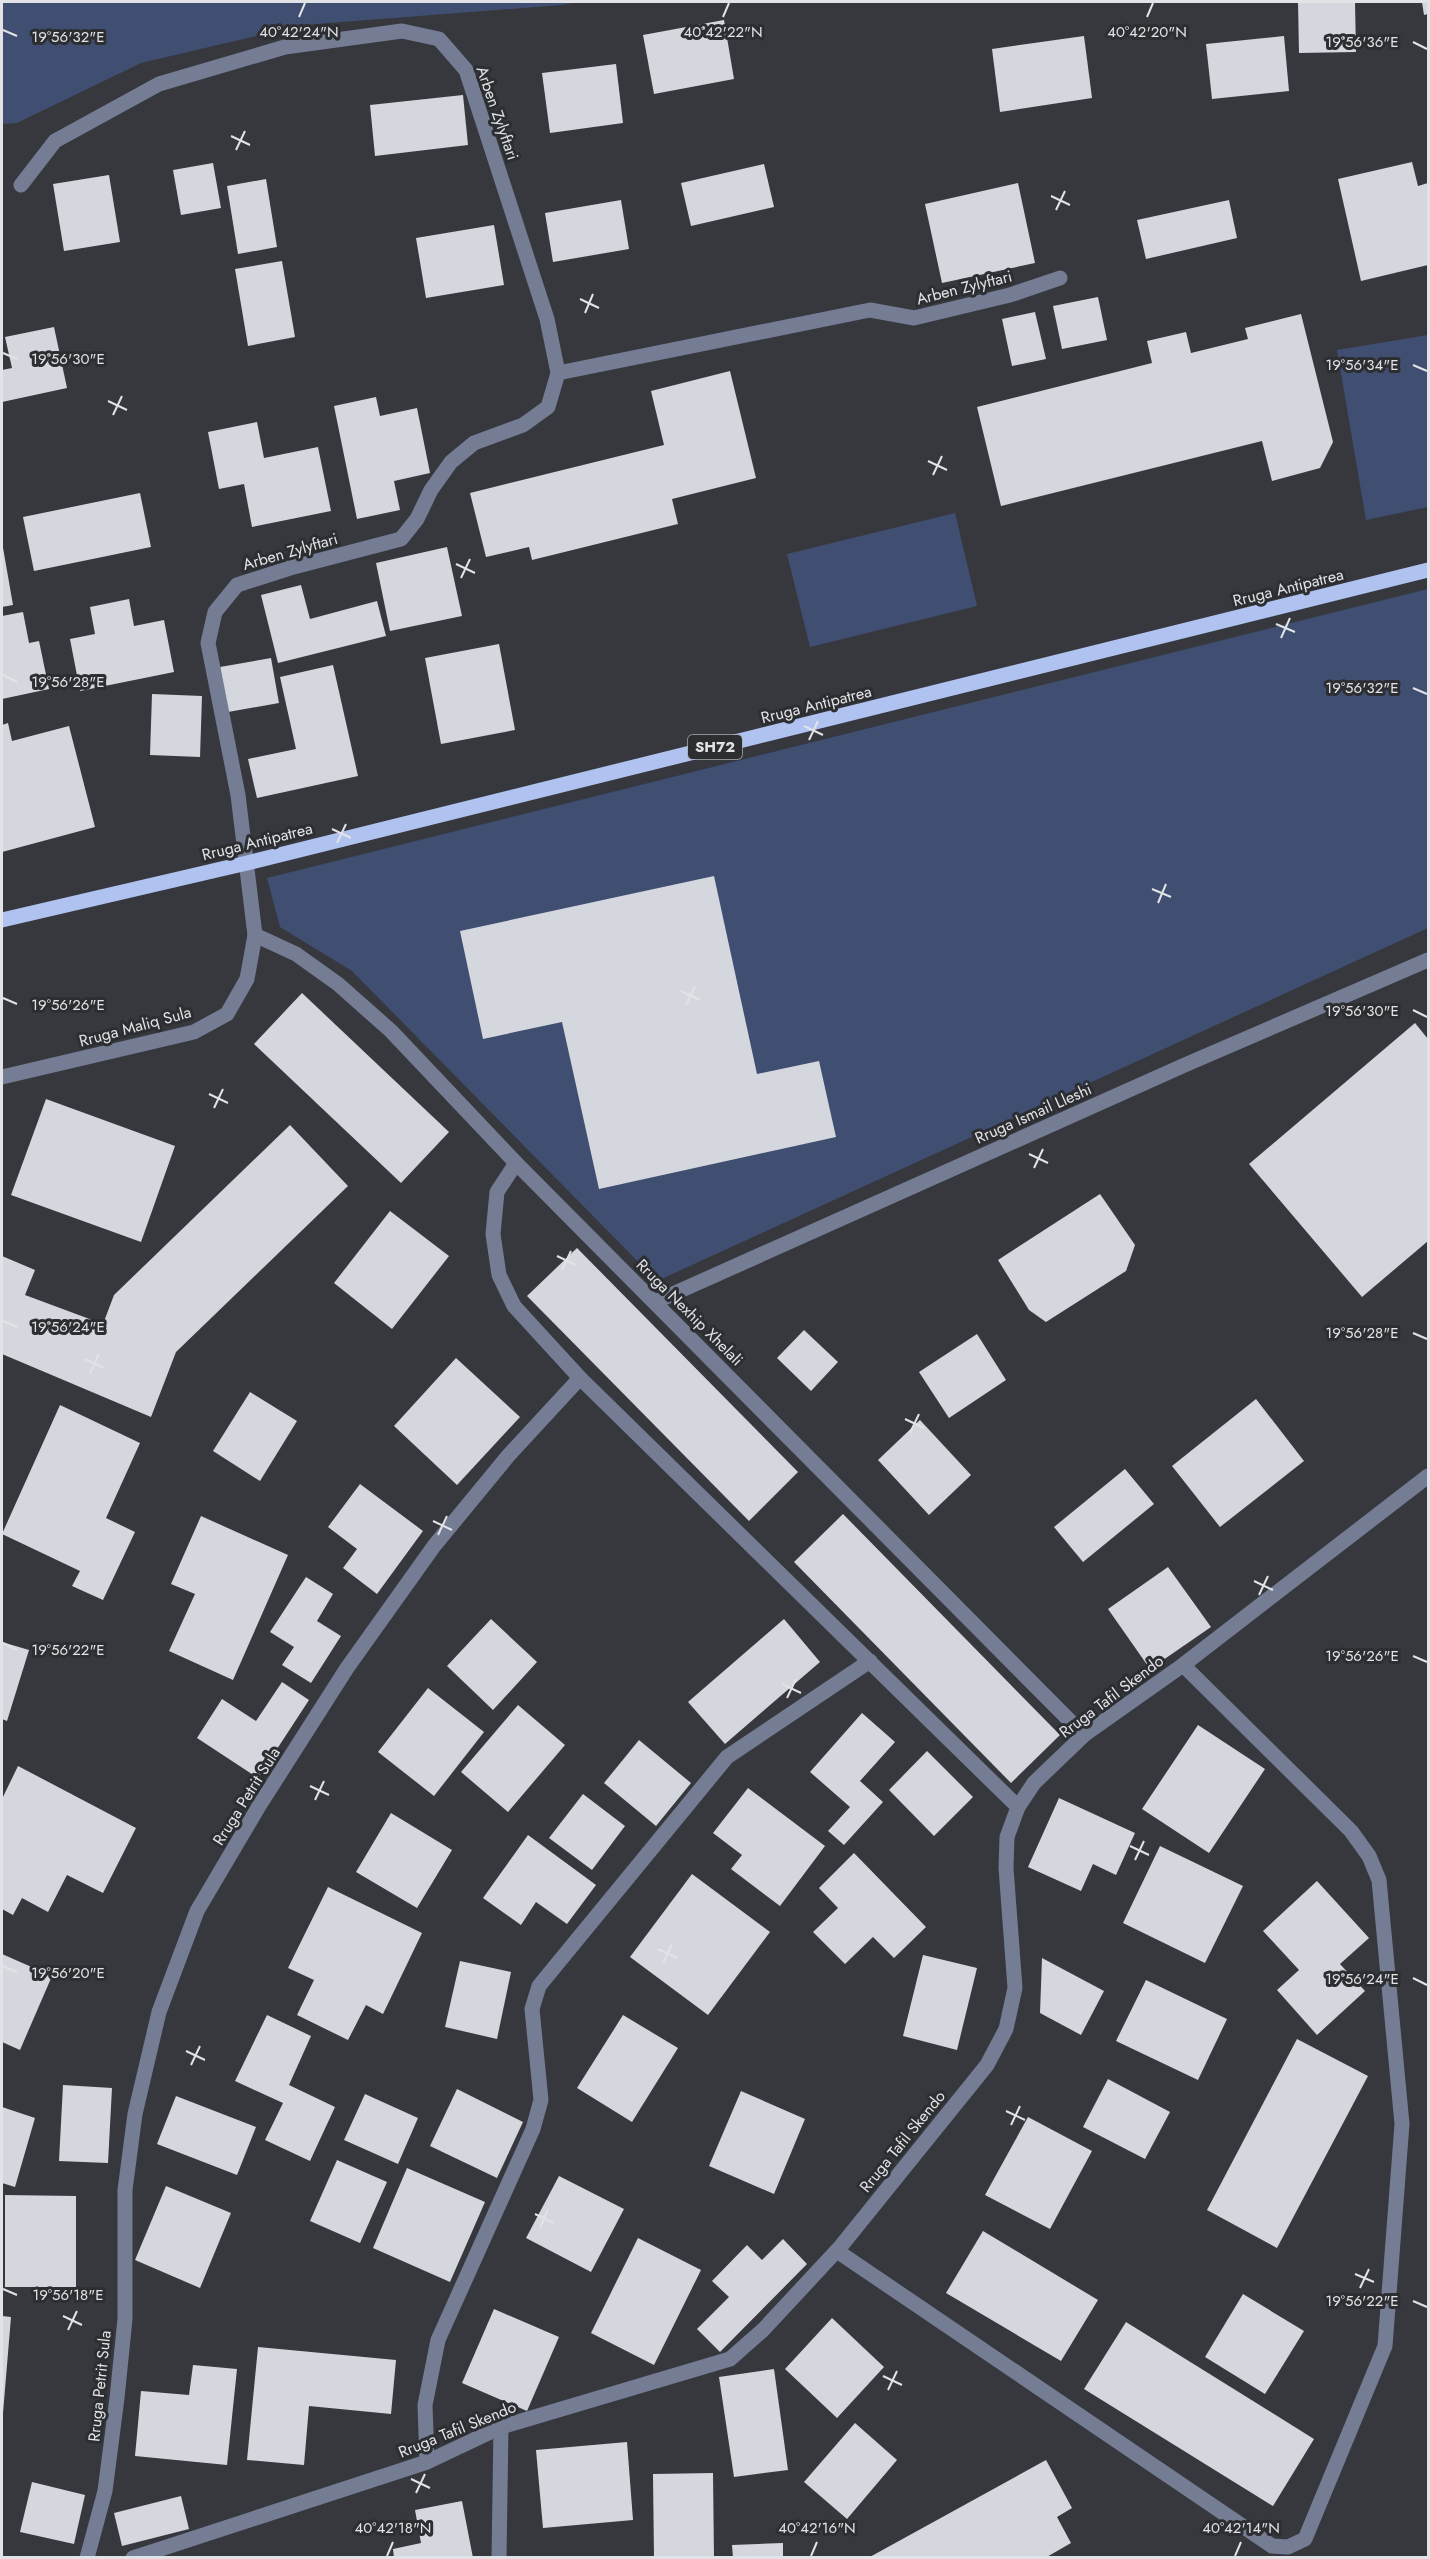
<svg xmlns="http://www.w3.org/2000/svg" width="1430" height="2559" font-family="Jost,sans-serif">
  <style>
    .green { fill: #404e71 }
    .building { fill: #d5d7de }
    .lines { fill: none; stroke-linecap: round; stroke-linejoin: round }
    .minor { stroke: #747d94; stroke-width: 15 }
    .major { stroke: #afc2f0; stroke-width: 15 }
    .ticks { fill: none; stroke: #e1e3e6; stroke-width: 2 }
    .labels { text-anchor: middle; stroke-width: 6; stroke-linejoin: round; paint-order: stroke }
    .shield { fill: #2c2e32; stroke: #abadb0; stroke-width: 1.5 }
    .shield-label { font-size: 15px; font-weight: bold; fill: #e1e3e6 }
    .street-label { font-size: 16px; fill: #e1e3e6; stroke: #2c2e32 }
    .ticks-label { font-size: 15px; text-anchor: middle; fill: #e1e3e6; stroke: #2c2e32; stroke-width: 6; stroke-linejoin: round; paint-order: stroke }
  </style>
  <rect width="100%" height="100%" fill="#36383d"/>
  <g class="green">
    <path d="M 2,2 L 576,2 L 562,5 L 303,25 L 141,63 L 17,123 L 2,124 Z"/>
    <path d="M 1428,335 L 1428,507 L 1366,520 L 1337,350 Z"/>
    <path d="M 955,513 L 977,606 L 810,647 L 787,554 Z"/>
    <path d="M 1428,589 L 1428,928 L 657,1281 L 352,971 L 280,927 L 267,878 Z"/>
  </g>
  <g class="building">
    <path d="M 1298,2 L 1355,2 L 1356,52 L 1299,53 Z"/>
    <path d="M 1422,2 L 1428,2 L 1428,14 L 1424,15 Z"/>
    <path d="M 724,20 L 734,79 L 654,94 L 643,35 Z"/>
    <path d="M 1084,36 L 1092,98 L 1000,112 L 992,49 Z"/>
    <path d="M 1284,36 L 1289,91 L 1212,99 L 1206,44 Z"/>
    <path d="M 616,64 L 623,123 L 550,133 L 542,73 Z"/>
    <path d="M 463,95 L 468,145 L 375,156 L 370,105 Z"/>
    <path d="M 1412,162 L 1418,186 L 1428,183 L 1428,265 L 1361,281 L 1338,179 Z"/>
    <path d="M 213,163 L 221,208 L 181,215 L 173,170 Z"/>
    <path d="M 764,164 L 774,207 L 691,226 L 681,183 Z"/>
    <path d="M 109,175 L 120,242 L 64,251 L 53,184 Z"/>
    <path d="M 266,179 L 277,247 L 238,254 L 227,186 Z"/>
    <path d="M 1018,183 L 1035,263 L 942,283 L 925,204 Z"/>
    <path d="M 621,200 L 629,249 L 553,262 L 545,213 Z"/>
    <path d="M 1229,200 L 1237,238 L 1146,259 L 1137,220 Z"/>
    <path d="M 494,225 L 504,285 L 426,298 L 416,238 Z"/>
    <path d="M 282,261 L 295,337 L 248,346 L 235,269 Z"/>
    <path d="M 1098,297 L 1107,340 L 1062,349 L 1053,306 Z"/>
    <path d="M 1035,312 L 1046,359 L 1012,366 L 1002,319 Z"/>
    <path d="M 1301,314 L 1333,442 L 1320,468 L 1272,481 L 1262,441 L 1001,506 L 977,407 L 1152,363 L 1147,341 L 1186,332 L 1191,353 L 1248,339 L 1245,328 Z"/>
    <path d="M 54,327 L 67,388 L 2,402 L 2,370 L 12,368 L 5,337 Z"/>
    <path d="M 730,371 L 756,478 L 672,499 L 678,524 L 532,560 L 529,547 L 486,557 L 470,493 L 664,445 L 651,391 Z"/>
    <path d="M 376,397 L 380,416 L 417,408 L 430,473 L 394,481 L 400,510 L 357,519 L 334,406 Z"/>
    <path d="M 257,422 L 264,458 L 318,447 L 331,511 L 252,527 L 244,484 L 219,489 L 208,432 Z"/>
    <path d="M 140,493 L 151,547 L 34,571 L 23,517 Z"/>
    <path d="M 2,542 L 13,605 L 2,607 Z"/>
    <path d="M 447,547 L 462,616 L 390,631 L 376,563 Z"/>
    <path d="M 301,585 L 310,619 L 377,601 L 386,636 L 278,663 L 261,595 Z"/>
    <path d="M 129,599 L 134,626 L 164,620 L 174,672 L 80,691 L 70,639 L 95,634 L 90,607 Z"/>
    <path d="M 23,612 L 29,643 L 39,641 L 49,689 L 2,699 L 2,616 Z"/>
    <path d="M 499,644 L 515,730 L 441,744 L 425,658 Z"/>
    <path d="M 271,658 L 279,703 L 228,712 L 220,667 Z"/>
    <path d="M 333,665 L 358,776 L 257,798 L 248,759 L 296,749 L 280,677 Z"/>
    <path d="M 152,694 L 202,696 L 200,757 L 150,755 Z"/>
    <path d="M 8,723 L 12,741 L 69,726 L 95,827 L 2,852 L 2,725 Z"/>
    <path d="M 714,876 L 757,1074 L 819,1061 L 836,1137 L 599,1189 L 562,1022 L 483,1039 L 460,931 Z"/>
    <path d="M 302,993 L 449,1132 L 401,1183 L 254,1044 Z"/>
    <path d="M 1415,1023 L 1428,1039 L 1428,1241 L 1362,1297 L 1249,1164 Z"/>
    <path d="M 46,1099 L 175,1146 L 141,1242 L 11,1195 Z"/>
    <path d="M 290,1125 L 348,1186 L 176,1352 L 151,1417 L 2,1354 L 2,1256 L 35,1270 L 25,1295 L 103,1324 L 114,1295 Z"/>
    <path d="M 1100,1194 L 1135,1245 L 1126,1271 L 1046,1322 L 1029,1310 L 998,1260 Z"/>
    <path d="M 390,1211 L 449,1256 L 392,1329 L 334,1283 Z"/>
    <path d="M 577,1248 L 798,1472 L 749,1521 L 527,1296 Z"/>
    <path d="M 804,1330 L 838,1362 L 811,1391 L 777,1358 Z"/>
    <path d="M 977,1334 L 1006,1380 L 949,1418 L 919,1372 Z"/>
    <path d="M 456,1358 L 520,1417 L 457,1485 L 394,1426 Z"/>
    <path d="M 250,1392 L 297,1421 L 260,1481 L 213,1451 Z"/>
    <path d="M 1256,1399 L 1304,1461 L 1220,1527 L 1172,1466 Z"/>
    <path d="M 60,1405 L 140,1443 L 106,1518 L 135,1532 L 103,1600 L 72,1586 L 80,1571 L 2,1534 Z"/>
    <path d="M 920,1420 L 971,1475 L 929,1515 L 878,1460 Z"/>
    <path d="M 1125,1469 L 1154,1504 L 1083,1562 L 1054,1527 Z"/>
    <path d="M 360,1484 L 423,1531 L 377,1594 L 343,1568 L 357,1549 L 328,1527 Z"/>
    <path d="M 843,1514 L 1060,1735 L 1011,1783 L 794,1562 Z"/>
    <path d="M 201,1516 L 288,1555 L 233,1680 L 169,1651 L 195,1594 L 171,1584 Z"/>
    <path d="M 1168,1567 L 1211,1627 L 1150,1669 L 1108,1609 Z"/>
    <path d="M 306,1577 L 333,1594 L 317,1621 L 341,1636 L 311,1683 L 282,1665 L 294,1647 L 270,1632 Z"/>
    <path d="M 491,1619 L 537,1662 L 493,1710 L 447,1666 Z"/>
    <path d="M 784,1619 L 820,1662 L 725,1744 L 688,1702 Z"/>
    <path d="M 2,1642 L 29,1650 L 7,1721 L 2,1719 Z"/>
    <path d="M 282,1682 L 309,1700 L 258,1778 L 197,1738 L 222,1699 L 256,1721 Z"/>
    <path d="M 428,1688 L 484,1732 L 434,1796 L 378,1752 Z"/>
    <path d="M 518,1705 L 565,1745 L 508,1812 L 461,1772 Z"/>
    <path d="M 862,1713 L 895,1742 L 860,1781 L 883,1802 L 844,1845 L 828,1831 L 850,1807 L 810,1772 Z"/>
    <path d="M 1198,1725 L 1265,1769 L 1209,1853 L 1142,1809 Z"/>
    <path d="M 639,1740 L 691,1783 L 656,1826 L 604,1783 Z"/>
    <path d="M 927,1751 L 973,1797 L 934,1836 L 889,1790 Z"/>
    <path d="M 18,1766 L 136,1828 L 103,1893 L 67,1875 L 48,1912 L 22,1898 L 13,1915 L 2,1909 L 2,1799 Z"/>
    <path d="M 748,1788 L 825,1846 L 780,1906 L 731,1869 L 742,1855 L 713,1833 Z"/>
    <path d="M 583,1794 L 625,1826 L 592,1870 L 549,1838 Z"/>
    <path d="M 1059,1798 L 1135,1833 L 1116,1875 L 1093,1864 L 1081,1891 L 1028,1867 Z"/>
    <path d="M 391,1813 L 452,1850 L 417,1908 L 356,1872 Z"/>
    <path d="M 528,1835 L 596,1885 L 567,1924 L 536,1902 L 521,1925 L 483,1898 Z"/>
    <path d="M 1160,1846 L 1243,1886 L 1205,1963 L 1123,1923 Z"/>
    <path d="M 854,1853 L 926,1927 L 894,1958 L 873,1937 L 845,1964 L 813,1932 L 838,1908 L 819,1888 Z"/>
    <path d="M 692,1874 L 770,1932 L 708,2015 L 630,1957 Z"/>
    <path d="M 1317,1881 L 1369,1938 L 1340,1964 L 1365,1991 L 1317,2035 L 1277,1990 L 1299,1970 L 1263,1931 Z"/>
    <path d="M 328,1887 L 422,1933 L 383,2014 L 366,2005 L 348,2040 L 297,2015 L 314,1980 L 288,1968 Z"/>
    <path d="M 2,1954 L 52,1976 L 20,2050 L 2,2042 Z"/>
    <path d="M 923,1955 L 977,1968 L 957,2050 L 903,2036 Z"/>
    <path d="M 1042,1958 L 1104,1991 L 1081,2035 L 1040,2013 Z"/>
    <path d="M 460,1961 L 511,1972 L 497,2039 L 445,2027 Z"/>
    <path d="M 1146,1980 L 1227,2019 L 1198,2080 L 1116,2041 Z"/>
    <path d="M 267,2015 L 311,2036 L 289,2085 L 335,2107 L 310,2161 L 265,2140 L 283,2103 L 235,2081 Z"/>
    <path d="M 623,2015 L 678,2048 L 632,2122 L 577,2088 Z"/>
    <path d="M 1297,2039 L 1368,2076 L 1277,2248 L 1207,2210 Z"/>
    <path d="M 1108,2079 L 1170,2112 L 1145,2159 L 1083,2127 Z"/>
    <path d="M 63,2085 L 112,2088 L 108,2163 L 59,2161 Z"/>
    <path d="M 457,2089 L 523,2122 L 497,2178 L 430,2146 Z"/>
    <path d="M 741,2091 L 805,2119 L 774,2194 L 709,2166 Z"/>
    <path d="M 365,2094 L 418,2118 L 398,2164 L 344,2140 Z"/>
    <path d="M 176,2096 L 256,2127 L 237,2175 L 157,2144 Z"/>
    <path d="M 2,2107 L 35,2118 L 15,2187 L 2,2183 Z"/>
    <path d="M 1028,2117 L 1092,2151 L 1050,2229 L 985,2195 Z"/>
    <path d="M 337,2160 L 387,2182 L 360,2243 L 310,2221 Z"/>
    <path d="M 407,2168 L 485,2202 L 450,2282 L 373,2248 Z"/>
    <path d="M 559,2176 L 624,2209 L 591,2272 L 526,2238 Z"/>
    <path d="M 166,2186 L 231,2213 L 200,2288 L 135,2260 Z"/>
    <path d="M 5,2195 L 76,2196 L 76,2287 L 5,2287 Z"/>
    <path d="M 983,2231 L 1098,2300 L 1061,2361 L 946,2293 Z"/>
    <path d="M 638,2238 L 701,2270 L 654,2365 L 591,2333 Z"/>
    <path d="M 783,2239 L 807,2264 L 720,2352 L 697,2329 L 729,2297 L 712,2281 L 747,2245 L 762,2260 Z"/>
    <path d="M 1243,2294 L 1304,2331 L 1265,2394 L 1205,2357 Z"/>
    <path d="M 494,2309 L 559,2337 L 527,2411 L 462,2383 Z"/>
    <path d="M 2,2316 L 11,2317 L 3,2413 L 2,2413 Z"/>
    <path d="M 832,2318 L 884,2367 L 837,2418 L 785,2369 Z"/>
    <path d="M 1126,2322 L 1314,2439 L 1273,2506 L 1084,2389 Z"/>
    <path d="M 258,2347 L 396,2360 L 391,2414 L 309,2406 L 304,2465 L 247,2460 Z"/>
    <path d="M 193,2365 L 237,2369 L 227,2465 L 135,2456 L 141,2391 L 189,2395 Z"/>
    <path d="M 774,2369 L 788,2470 L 734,2477 L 719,2377 Z"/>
    <path d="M 855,2423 L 897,2460 L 847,2519 L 804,2482 Z"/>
    <path d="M 627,2442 L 633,2520 L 543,2528 L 536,2450 Z"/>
    <path d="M 1046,2460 L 1072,2508 L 1057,2517 L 1071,2543 L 1045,2558 L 868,2558 Z"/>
    <path d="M 713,2473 L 714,2558 L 654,2558 L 653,2474 Z"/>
    <path d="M 32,2482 L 85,2495 L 74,2544 L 20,2532 Z"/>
    <path d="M 181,2496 L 189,2529 L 122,2546 L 114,2513 Z"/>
    <path d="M 462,2501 L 473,2558 L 394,2558 L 393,2549 L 421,2543 L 415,2510 Z"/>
    <path d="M 783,2543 L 783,2558 L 733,2558 L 732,2545 Z"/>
  </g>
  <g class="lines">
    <g class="minor">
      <path d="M 21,185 L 55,141 L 159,84 L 285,47 L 402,31 L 439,39 L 466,70 L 547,319 L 558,373"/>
      <path d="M 255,935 L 296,954 L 338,984 L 391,1031 L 516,1163 L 1084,1735"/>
      <path d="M 2,1077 L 194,1032 L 227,1014 L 247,979 L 255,935 L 238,795 L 208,643 L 215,612 L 237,585 L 290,568 L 401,539 L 417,519 L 431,490 L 451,462 L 474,443 L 523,425 L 548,407 L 558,373 L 870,310 L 914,318 L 1010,295 L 1060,278"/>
      <path d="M 655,1302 L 1187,1064 L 1428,960"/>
      <path d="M 580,1378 L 1018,1807"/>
      <path d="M 837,2251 L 1272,2546 L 1288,2547 L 1305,2539 L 1385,2346 L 1402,2124 L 1379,1880 L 1369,1856 L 1351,1831 L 1183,1665"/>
      <path d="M 427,2462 L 425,2405 L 438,2340 L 533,2129 L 541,2100 L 532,2009 L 539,1986 L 727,1757 L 870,1661"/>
      <path d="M 87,2558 L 105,2491 L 117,2398 L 125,2319 L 125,2190 L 135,2114 L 159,2012 L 197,1911 L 259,1806 L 347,1668 L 434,1546 L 508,1456 L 580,1378 L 514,1306 L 499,1275 L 493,1234 L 497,1192 L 516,1163"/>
      <path d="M 133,2558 L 427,2462 L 501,2427 L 730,2359 L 763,2330 L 841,2246 L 987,2065 L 1006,2029 L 1015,1988 L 1006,1868 L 1007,1837 L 1018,1807 L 1034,1783 L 1084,1735 L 1183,1665 L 1428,1476"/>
      <path d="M 499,2558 L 501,2427"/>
    </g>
    <path class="major" d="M 2,920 L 247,863 L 1428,570"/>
  </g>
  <path class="ticks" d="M 299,17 L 305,3M 723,17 L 729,3M 1147,17 L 1153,3M 3,30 L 17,36M 1413,42 L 1427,49M 231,136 L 250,145M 236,150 L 245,131M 1051,196 L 1070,205M 1056,210 L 1065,191M 580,299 L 599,308M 585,313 L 593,294M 3,353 L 17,359M 1413,365 L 1427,371M 108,401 L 127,410M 113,415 L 122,396M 928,461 L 947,470M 933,475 L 942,456M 456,564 L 475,573M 461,578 L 470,559M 1276,624 L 1295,632M 1281,638 L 1290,618M 3,675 L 17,682M 1413,688 L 1427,694M 804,726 L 823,735M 809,740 L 818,721M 332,829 L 351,838M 337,843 L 346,824M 1152,889 L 1171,897M 1158,903 L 1166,884M 681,991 L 700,1000M 3,998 L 17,1004M 686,1005 L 695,986M 1413,1010 L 1427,1017M 209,1094 L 228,1103M 214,1108 L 223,1089M 1029,1154 L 1048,1163M 1034,1168 L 1043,1149M 557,1256 L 576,1265M 562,1270 L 571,1251M 3,1321 L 17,1327M 1413,1333 L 1427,1339M 85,1359 L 104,1368M 90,1373 L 99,1354M 905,1419 L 924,1428M 910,1433 L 919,1414M 433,1521 L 452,1530M 438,1535 L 447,1516M 1254,1581 L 1273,1590M 1259,1595 L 1268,1576M 3,1643 L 17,1650M 1413,1656 L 1427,1662M 782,1684 L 801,1693M 787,1698 L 796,1679M 310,1786 L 329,1795M 315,1800 L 324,1781M 1130,1846 L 1149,1855M 1135,1860 L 1144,1841M 658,1949 L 677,1958M 663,1963 L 672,1944M 3,1966 L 17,1972M 1413,1978 L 1427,1985M 186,2051 L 205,2060M 191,2065 L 200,2046M 1006,2111 L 1025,2120M 1011,2125 L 1020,2106M 535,2214 L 554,2223M 540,2228 L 548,2209M 1355,2274 L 1374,2282M 1360,2288 L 1369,2269M 3,2289 L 17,2295M 1413,2301 L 1427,2307M 63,2316 L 82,2325M 68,2330 L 77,2311M 883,2376 L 902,2385M 888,2390 L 897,2371M 411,2479 L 430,2488M 416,2493 L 425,2474M 387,2556 L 393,2542M 811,2556 L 817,2542M 1235,2556 L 1241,2542"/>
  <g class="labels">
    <rect class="shield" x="688" y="735" width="54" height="24" rx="4.5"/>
    <g class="shield-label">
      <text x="715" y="752">SH72</text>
    </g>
    <g class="street-label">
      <text transform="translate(498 113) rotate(71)" y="6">Arben Zylyftari</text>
      <text transform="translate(964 287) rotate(-14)" y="6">Arben Zylyftari</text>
      <text transform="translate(290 551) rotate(-16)" y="6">Arben Zylyftari</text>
      <text transform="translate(1288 587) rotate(-14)" y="6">Rruga Antipatrea</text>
      <text transform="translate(816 704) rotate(-14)" y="6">Rruga Antipatrea</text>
      <text transform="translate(257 841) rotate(-14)" y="6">Rruga Antipatrea</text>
      <text transform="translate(135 1026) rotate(-15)" y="6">Rruga Maliq Sula</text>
      <text transform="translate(1033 1113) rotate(-24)" y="6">Rruga Ismail Lleshi</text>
      <text transform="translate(690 1312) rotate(45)" y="6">Rruga Nexhip Xhelali</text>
      <text transform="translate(1111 1696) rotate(-37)" y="6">Rruga Tafil Skendo</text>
      <text transform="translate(246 1796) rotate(-58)" y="6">Rruga Petrit Sula</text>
      <text transform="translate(902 2141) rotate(-51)" y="6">Rruga Tafil Skendo</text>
      <text transform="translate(99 2386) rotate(-84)" y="6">Rruga Petrit Sula</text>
      <text transform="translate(457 2429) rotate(-22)" y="6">Rruga Tafil Skendo</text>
    </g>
  </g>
  <g class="ticks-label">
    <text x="299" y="37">40°42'24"N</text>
    <text x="723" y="37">40°42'22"N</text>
    <text x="1147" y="37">40°42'20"N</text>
    <text x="68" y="42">19°56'32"E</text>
    <text x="1362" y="47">19°56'36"E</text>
    <text x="68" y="364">19°56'30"E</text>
    <text x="1362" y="370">19°56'34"E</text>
    <text x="68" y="687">19°56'28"E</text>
    <text x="1362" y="693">19°56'32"E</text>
    <text x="68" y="1010">19°56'26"E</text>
    <text x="1362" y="1016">19°56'30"E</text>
    <text x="68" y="1332">19°56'24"E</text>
    <text x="1362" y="1338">19°56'28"E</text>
    <text x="68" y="1655">19°56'22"E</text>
    <text x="1362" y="1661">19°56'26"E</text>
    <text x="68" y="1978">19°56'20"E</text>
    <text x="1362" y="1984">19°56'24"E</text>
    <text x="68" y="2300">19°56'18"E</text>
    <text x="1362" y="2306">19°56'22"E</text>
    <text x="393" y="2533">40°42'18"N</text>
    <text x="817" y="2533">40°42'16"N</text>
    <text x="1241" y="2533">40°42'14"N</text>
  </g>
  <rect width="1430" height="2559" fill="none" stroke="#e1e3e6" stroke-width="6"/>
</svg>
